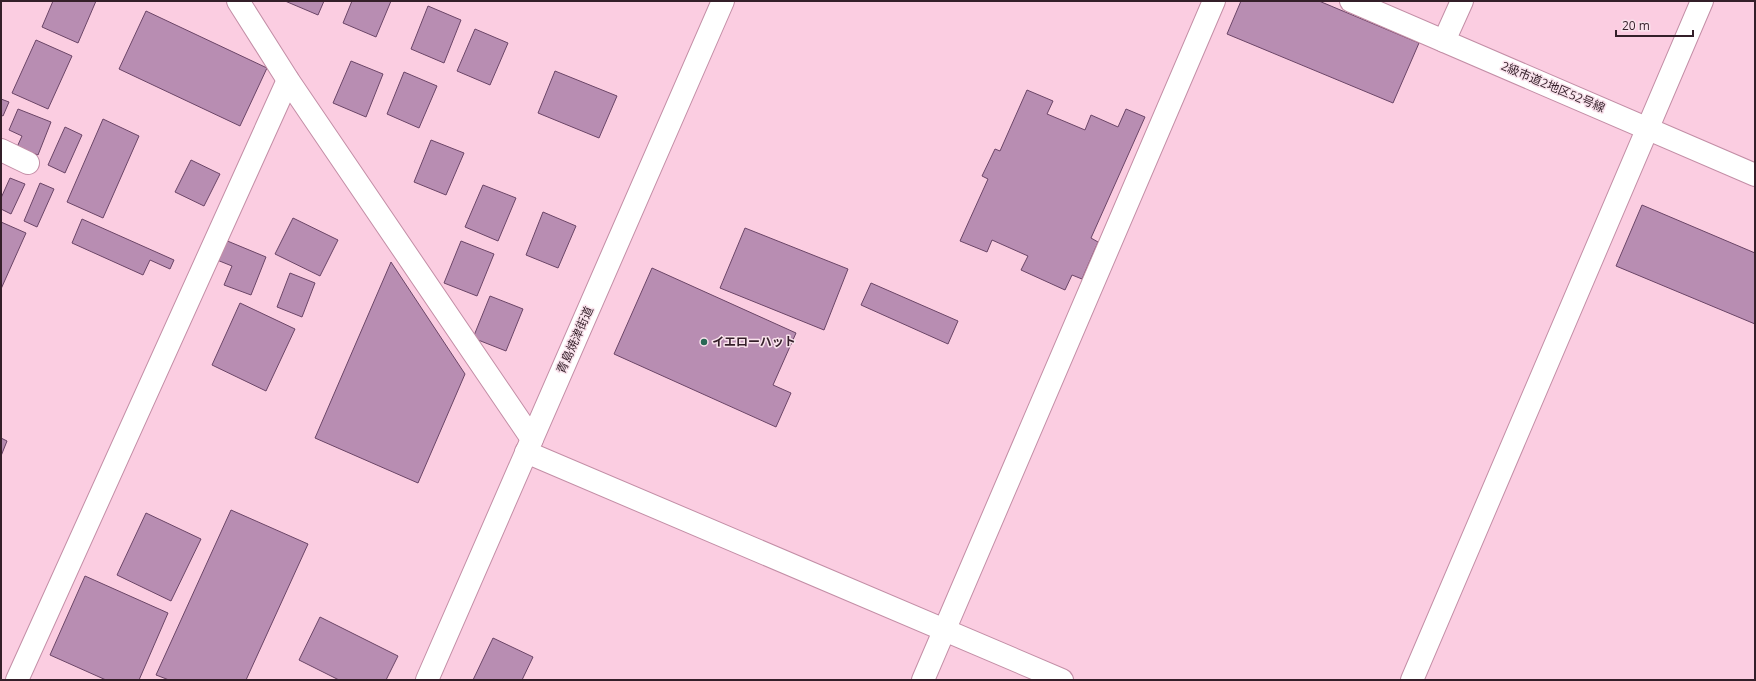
<svg xmlns="http://www.w3.org/2000/svg" width="1756" height="681" font-family="'Open Sans','Noto Sans JP',sans-serif">
  <style>
    .building { fill: #b88db2; stroke: #6b4567 }
    .lines { fill: none; stroke-linecap: round; stroke-linejoin: round }
    .minor-casing { stroke: #c38ea6; stroke-width: 24 }
    .major-casing { stroke: #c38ea6; stroke-width: 24 }
    .minor { stroke: #fff; stroke-width: 22 }
    .major { stroke: #fff; stroke-width: 22 }
    .poi-dot { fill: #296855; stroke: #f9e2ec; stroke-width: 1.5 }
    .labels { text-anchor: middle; stroke-width: 3; stroke-linejoin: round; paint-order: stroke }
    .street-label { font-size: 12px; fill: #341f29; stroke: #f9e2ec }
    .poi-label { font-size: 12px; font-weight: bold; fill: #341f29; stroke: #f9e2ec; text-anchor: start }
  </style>
  <rect width="100%" height="100%" fill="#fbcde1"/>
  <g class="building">
    <path d="M 53,1 L 96,1 L 78,43 L 42,27 Z"/>
    <path d="M 285,1 L 324,1 L 318,15 Z"/>
    <path d="M 352,1 L 391,1 L 376,37 L 343,23 Z"/>
    <path d="M 1241,1 L 1319,1 L 1419,43 L 1393,103 L 1227,34 Z"/>
    <path d="M 428,6 L 461,20 L 444,63 L 411,49 Z"/>
    <path d="M 146,11 L 267,68 L 240,126 L 119,69 Z"/>
    <path d="M 475,29 L 508,43 L 490,85 L 457,71 Z"/>
    <path d="M 36,40 L 72,56 L 48,109 L 12,93 Z"/>
    <path d="M 351,61 L 383,74 L 366,117 L 333,103 Z"/>
    <path d="M 555,71 L 617,96 L 599,138 L 538,113 Z"/>
    <path d="M 404,72 L 437,86 L 419,128 L 387,114 Z"/>
    <path d="M 1027,90 L 1053,101 L 1047,114 L 1085,130 L 1091,115 L 1118,127 L 1126,109 L 1145,117 L 1091,238 L 1098,242 L 1082,279 L 1072,275 L 1065,290 L 1021,270 L 1028,256 L 992,240 L 987,252 L 960,241 L 988,179 L 982,176 L 995,149 L 1000,151 Z"/>
    <path d="M 1,99 L 9,102 L 3,116 L 1,115 Z"/>
    <path d="M 18,109 L 51,122 L 38,155 L 17,147 L 22,136 L 9,130 Z"/>
    <path d="M 103,119 L 139,136 L 103,218 L 67,202 Z"/>
    <path d="M 65,127 L 82,135 L 65,173 L 48,165 Z"/>
    <path d="M 431,140 L 464,153 L 446,195 L 414,182 Z"/>
    <path d="M 191,160 L 220,174 L 204,206 L 175,192 Z"/>
    <path d="M 10,178 L 25,184 L 11,214 L 1,209 L 1,198 Z"/>
    <path d="M 40,183 L 54,189 L 37,227 L 24,221 Z"/>
    <path d="M 483,185 L 516,198 L 498,241 L 465,227 Z"/>
    <path d="M 1642,205 L 1755,253 L 1755,324 L 1616,266 Z"/>
    <path d="M 543,212 L 576,226 L 558,268 L 526,255 Z"/>
    <path d="M 293,218 L 338,240 L 320,276 L 275,254 Z"/>
    <path d="M 82,219 L 174,260 L 170,269 L 150,260 L 143,275 L 72,243 Z"/>
    <path d="M 1,222 L 26,233 L 1,289 Z"/>
    <path d="M 745,228 L 848,269 L 824,330 L 720,288 Z"/>
    <path d="M 225,240 L 266,257 L 251,295 L 224,285 L 232,266 L 217,260 Z"/>
    <path d="M 461,241 L 494,254 L 477,296 L 444,283 Z"/>
    <path d="M 391,262 L 465,374 L 418,483 L 315,438 Z"/>
    <path d="M 652,268 L 796,333 L 773,385 L 791,393 L 776,427 L 614,354 Z"/>
    <path d="M 290,273 L 315,283 L 302,317 L 277,307 Z"/>
    <path d="M 871,283 L 958,321 L 948,344 L 861,305 Z"/>
    <path d="M 490,296 L 523,309 L 506,351 L 473,338 Z"/>
    <path d="M 240,303 L 295,329 L 266,391 L 212,365 Z"/>
    <path d="M 1,438 L 7,441 L 1,456 Z"/>
    <path d="M 231,510 L 308,544 L 246,680 L 169,680 L 156,675 Z"/>
    <path d="M 146,513 L 201,539 L 171,601 L 117,575 Z"/>
    <path d="M 85,576 L 168,613 L 139,680 L 106,680 L 50,655 Z"/>
    <path d="M 320,617 L 398,656 L 386,680 L 339,680 L 299,660 Z"/>
    <path d="M 493,638 L 533,657 L 522,680 L 473,680 Z"/>
  </g>
  <g class="lines">
    <defs>
      <g id="minor">
        <path d="M 238,1 L 288,80 L 532,439"/>
        <path d="M 1351,1 L 1755,175"/>
        <path d="M 1444,41 L 1462,1"/>
        <path d="M 1,150 L 28,163"/>
        <path d="M 526,452 L 1062,680"/>
        <path d="M 17,680 L 288,80"/>
        <path d="M 923,680 L 1214,1"/>
        <path d="M 1412,680 L 1702,1"/>
      </g>
      <path id="major" d="M 427,680 L 723,1"/>
    </defs>
    <use href="#minor" class="minor-casing"/>
    <use href="#major" class="major-casing"/>
    <use href="#minor" class="minor"/>
    <use href="#major" class="major"/>
  </g>
  <circle class="poi-dot" cx="704" cy="342" r="4"/>
  <g class="labels">
    <g class="street-label">
      <text transform="translate(1553 87) rotate(23)" y="4">2級市道2地区52号線</text>
      <text transform="translate(575 340) rotate(-66)" y="4">青島焼津街道</text>
    </g>
    <g class="poi-label">
      <text x="712" y="346">イエローハット</text>
    </g>
  </g>
  <rect width="1756" height="681" fill="none" stroke="#341f29" stroke-width="4"/>
  <path d="M1616 30v6h77v-6" fill="none" stroke="#341f29" stroke-width="2"/>
  <text x="1622" y="30" font-size="12" fill="#341f29" stroke="#f9e2ec" stroke-width="3" paint-order="stroke">20 m</text>
</svg>
